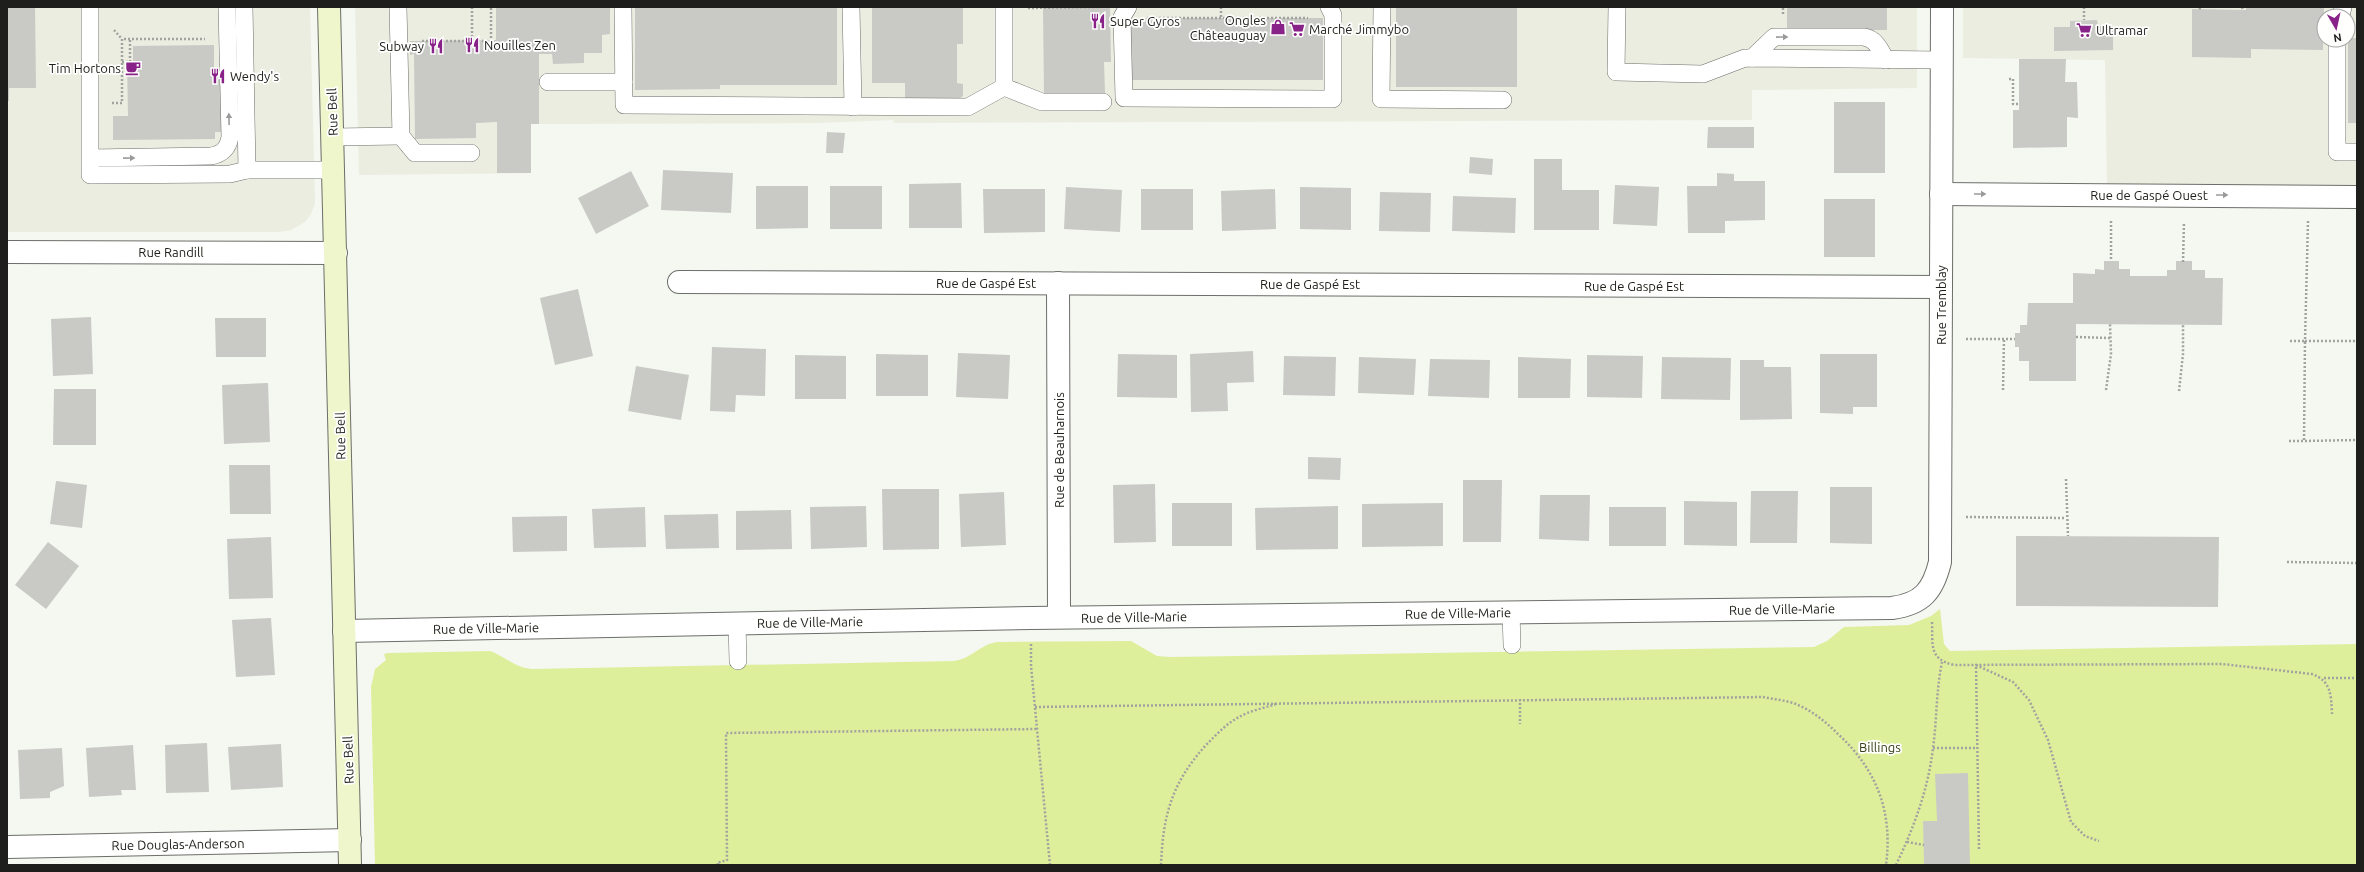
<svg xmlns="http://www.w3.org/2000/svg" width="2364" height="872" font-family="Ubuntu,sans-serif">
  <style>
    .built { fill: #eaede0; fill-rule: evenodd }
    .green { fill: #deef9c }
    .building { fill: #c9cac5 }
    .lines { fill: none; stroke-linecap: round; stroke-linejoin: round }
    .lane-casing { stroke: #6c6e69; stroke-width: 18 }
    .street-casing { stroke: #6c6e69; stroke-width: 24 }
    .secondary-casing { stroke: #6c6e69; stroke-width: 24 }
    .path { stroke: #a1a39e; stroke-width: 2.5; stroke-dasharray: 2 2; stroke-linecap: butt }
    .lane { stroke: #fff; stroke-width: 17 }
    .street { stroke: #fff; stroke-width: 22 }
    .secondary { stroke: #eff6cb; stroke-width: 22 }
    .oneway { fill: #9a9a99 }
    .labels { text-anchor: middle; stroke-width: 3.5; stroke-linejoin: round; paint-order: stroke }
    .poi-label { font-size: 13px; fill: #1e1f1c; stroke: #fffffe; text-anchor: start }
    .street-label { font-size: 13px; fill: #1e1f1c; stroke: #fffffe }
    .park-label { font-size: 13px; fill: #394018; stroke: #fffffe }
  </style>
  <rect width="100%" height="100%" fill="#f5f7f1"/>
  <g class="built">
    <path d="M 7,7 L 310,7 L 315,203 L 311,214 L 305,222 L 291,230 L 279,232 L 7,232 Z"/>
    <path d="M 355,7 L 1917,7 L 1917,88 L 1752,90 L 1752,120 L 894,123 L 893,120 L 816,123 L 531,124 L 531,173 L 359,175 Z"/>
    <path d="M 1963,7 L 2357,7 L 2357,187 L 2107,186 L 2105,60 L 1963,58 ZM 2324,16 L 2348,16 L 2348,40 L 2324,40 Z"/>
  </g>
  <path class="green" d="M 1940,609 L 1944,644 L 1950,651 L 2357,644 L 2357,865 L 375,865 L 371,687 L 375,669 L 386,660 L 384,654 L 388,653 L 490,651 C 506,657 515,668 532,669 L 954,661 C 973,658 979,645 997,642 L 1131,641 L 1157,656 L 1169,657 L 1814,647 L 1827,641 L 1844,627 L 1909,625 L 1931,616 Z"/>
  <g class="building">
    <path d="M 7,7 L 35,7 L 36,88 L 9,88 L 9,101 L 7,101 Z"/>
    <path d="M 496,7 L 610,7 L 610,34 L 602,35 L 602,53 L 584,53 L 584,63 L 553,64 L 552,54 L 539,54 L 539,124 L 531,124 L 531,173 L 497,173 L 497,122 L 476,123 L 476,138 L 415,139 L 414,54 L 410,55 L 410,41 L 496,40 Z"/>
    <path d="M 635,7 L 837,7 L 837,85 L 720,85 L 720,89 L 635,90 Z"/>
    <path d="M 872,7 L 963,7 L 963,44 L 957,44 L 957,83 L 963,84 L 963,96 L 957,100 L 905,99 L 905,83 L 872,83 Z"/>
    <path d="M 1110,7 L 1111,62 L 1104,62 L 1105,93 L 1044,93 L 1043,8 Z"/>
    <rect x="1396" y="7" width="121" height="80"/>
    <path d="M 1787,7 L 1887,7 L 1887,30 L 1863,30 L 1864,46 L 1840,46 L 1840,29 L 1787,29 Z"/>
    <path d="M 2246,7 L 2324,7 L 2323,50 L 2251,49 L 2251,58 L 2192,57 L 2192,9 L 2246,10 Z"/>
    <rect x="1128" y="18" width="195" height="62"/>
    <path d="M 2097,20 L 2098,26 L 2113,26 L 2113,50 L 2054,51 L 2054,27 L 2070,27 L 2070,21 Z"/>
    <rect x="2348" y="38" width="9" height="85"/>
    <path d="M 214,45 L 214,70 L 223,70 L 223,132 L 215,132 L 215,139 L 113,140 L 113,116 L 128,116 L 127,62 L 133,62 L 133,46 Z"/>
    <path d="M 2019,59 L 2066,59 L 2065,82 L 2077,82 L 2078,118 L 2067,117 L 2067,147 L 2013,148 L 2013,110 L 2019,110 Z"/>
    <rect x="1834" y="102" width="51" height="71"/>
    <path d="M 1708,127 L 1754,127 L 1754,148 L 1707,148 Z"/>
    <path d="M 827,132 L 845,133 L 843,153 L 826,153 Z"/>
    <path d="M 1470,157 L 1493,159 L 1492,175 L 1469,173 Z"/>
    <path d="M 1534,159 L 1562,159 L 1562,190 L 1599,190 L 1599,230 L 1534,230 Z"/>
    <path d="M 663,170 L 733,173 L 731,213 L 661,210 Z"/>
    <path d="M 631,171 L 649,206 L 596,234 L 578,198 Z"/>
    <path d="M 1717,173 L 1734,174 L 1734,181 L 1765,181 L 1765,220 L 1725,221 L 1725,233 L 1688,233 L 1687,186 L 1717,186 Z"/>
    <path d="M 961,183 L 962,228 L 909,228 L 909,184 Z"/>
    <path d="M 1615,185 L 1659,187 L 1657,226 L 1613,224 Z"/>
    <path d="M 756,186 L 808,186 L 808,228 L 756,229 Z"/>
    <rect x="830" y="186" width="52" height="43"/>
    <path d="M 1066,187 L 1122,190 L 1120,232 L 1064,229 Z"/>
    <path d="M 1300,187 L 1351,188 L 1351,230 L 1300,229 Z"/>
    <path d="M 983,189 L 1045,189 L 1045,232 L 984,233 Z"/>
    <rect x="1141" y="189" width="52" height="41"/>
    <path d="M 1275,189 L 1276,229 L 1222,231 L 1221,191 Z"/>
    <path d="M 1380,192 L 1431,193 L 1430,232 L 1379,231 Z"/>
    <path d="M 1453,196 L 1516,198 L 1515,233 L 1452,231 Z"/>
    <rect x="1824" y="199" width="51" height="58"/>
    <path d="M 2104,261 L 2119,261 L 2119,269 L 2130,269 L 2130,276 L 2167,276 L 2167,270 L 2176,270 L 2176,261 L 2192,261 L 2192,270 L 2205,270 L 2205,278 L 2223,278 L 2222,325 L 2076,324 L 2076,381 L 2029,381 L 2029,361 L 2019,361 L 2019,347 L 2015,347 L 2015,333 L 2020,333 L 2020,325 L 2027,325 L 2028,303 L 2073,303 L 2073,273 L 2095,274 L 2095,269 L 2104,270 Z"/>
    <path d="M 578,289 L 593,356 L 555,365 L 540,298 Z"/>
    <path d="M 91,317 L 93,374 L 53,376 L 51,319 Z"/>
    <path d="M 215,318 L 266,318 L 266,357 L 216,357 Z"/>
    <path d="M 712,347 L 766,349 L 765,396 L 736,395 L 735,412 L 710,411 Z"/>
    <path d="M 1253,351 L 1254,382 L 1227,383 L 1228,411 L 1191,412 L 1190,354 Z"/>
    <path d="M 958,353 L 1010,355 L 1008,399 L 956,397 Z"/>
    <path d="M 876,354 L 928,355 L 928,396 L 876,396 Z"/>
    <path d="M 1118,354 L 1177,355 L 1177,398 L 1117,397 Z"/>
    <path d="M 1820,354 L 1877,354 L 1877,407 L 1853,407 L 1853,414 L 1820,413 Z"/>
    <path d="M 795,355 L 846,356 L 846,399 L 795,399 Z"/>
    <path d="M 1587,355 L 1643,356 L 1642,398 L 1587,397 Z"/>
    <path d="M 1284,356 L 1336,357 L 1335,396 L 1283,395 Z"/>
    <path d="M 1359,357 L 1416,359 L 1414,395 L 1358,393 Z"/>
    <path d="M 1518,357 L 1571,359 L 1570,398 L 1518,398 Z"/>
    <path d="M 1662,357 L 1731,358 L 1730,400 L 1661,399 Z"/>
    <path d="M 1430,359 L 1490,360 L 1489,398 L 1428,396 Z"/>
    <path d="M 1740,360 L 1764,360 L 1764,367 L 1791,367 L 1792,419 L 1740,420 Z"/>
    <path d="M 636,366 L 689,375 L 681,420 L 628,411 Z"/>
    <path d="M 268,383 L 270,442 L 224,444 L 222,385 Z"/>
    <path d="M 54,389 L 96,389 L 96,445 L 53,445 Z"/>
    <path d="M 1308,457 L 1341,458 L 1340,480 L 1308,479 Z"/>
    <path d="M 229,465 L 270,465 L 271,514 L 230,514 Z"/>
    <path d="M 1463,480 L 1502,480 L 1501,542 L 1463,542 Z"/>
    <path d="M 56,481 L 87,485 L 82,528 L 50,524 Z"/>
    <path d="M 1155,484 L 1156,542 L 1114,543 L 1113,485 Z"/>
    <path d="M 1830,487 L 1872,487 L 1872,544 L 1830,543 Z"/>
    <path d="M 882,489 L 939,489 L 939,549 L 883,550 Z"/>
    <path d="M 1751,491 L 1798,491 L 1797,543 L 1750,543 Z"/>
    <path d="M 1004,492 L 1006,545 L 961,547 L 959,494 Z"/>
    <path d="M 1540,495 L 1590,495 L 1589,541 L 1539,539 Z"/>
    <path d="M 1684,501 L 1737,502 L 1737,546 L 1684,545 Z"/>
    <rect x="1172" y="503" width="60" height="43"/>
    <path d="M 1443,503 L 1443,546 L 1362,547 L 1362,504 Z"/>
    <path d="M 866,506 L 867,547 L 811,549 L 810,507 Z"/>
    <path d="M 1338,506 L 1338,549 L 1256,550 L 1255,508 Z"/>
    <path d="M 645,507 L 646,547 L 594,548 L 592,509 Z"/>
    <rect x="1609" y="507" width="57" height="39"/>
    <path d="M 791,510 L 792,549 L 736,550 L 736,511 Z"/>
    <path d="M 718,514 L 719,548 L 666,549 L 664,515 Z"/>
    <path d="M 567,516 L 567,551 L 513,552 L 512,517 Z"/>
    <path d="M 2016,536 L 2219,537 L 2218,607 L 2016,606 Z"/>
    <path d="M 271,537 L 273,598 L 229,599 L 227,539 Z"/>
    <path d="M 48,542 L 79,566 L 46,609 L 15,585 Z"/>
    <path d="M 271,618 L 275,675 L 236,677 L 232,620 Z"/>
    <path d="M 207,743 L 209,792 L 166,793 L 165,745 Z"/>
    <path d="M 281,744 L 283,787 L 231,790 L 228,747 Z"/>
    <path d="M 133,745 L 136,790 L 121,790 L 122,795 L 89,797 L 86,748 Z"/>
    <path d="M 62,748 L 64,786 L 50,792 L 50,798 L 20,799 L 18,750 Z"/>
    <path d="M 1968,773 L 1970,865 L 1924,865 L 1923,821 L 1937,821 L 1935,774 Z"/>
  </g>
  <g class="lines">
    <defs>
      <g id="lane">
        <path d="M 90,7 L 90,175 L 230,174 L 247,170 L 334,170"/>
        <path d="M 244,7 L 247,170"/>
        <path d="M 623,7 L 624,105 L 968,107 L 1004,87 L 1042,102 L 1103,102"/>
        <path d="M 851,7 L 853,107"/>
        <path d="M 1128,7 L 1122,17 L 1124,98 L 1323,99 L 1333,99 L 1333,15 L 1329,7"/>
        <path d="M 1382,7 L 1381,99 L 1503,100"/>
        <path d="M 1617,7 L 1616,72 L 1703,74 L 1745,58 L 1942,60"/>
        <path d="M 2341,16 L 2343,7"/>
        <path d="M 2337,40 L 2337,152 L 2357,152"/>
        <path d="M 1752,58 L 1774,37 L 1864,37 C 1876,39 1880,49 1886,60"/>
        <path d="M 548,82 L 624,82"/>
        <path d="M 1004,87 L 1004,7"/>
        <path d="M 401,136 L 415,153 L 471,153"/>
        <path d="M 333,137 L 401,136 L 398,7"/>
        <path d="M 91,158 L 211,156 C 223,154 228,148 230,137 L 227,7"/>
        <path d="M 1511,612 L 1512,645"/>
        <path d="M 737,624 L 738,661"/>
      </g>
      <g id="street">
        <path d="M 1941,194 L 2357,197"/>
        <path d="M 7,252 L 336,253"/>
        <path d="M 679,282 L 1941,287"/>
        <path d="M 1058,283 L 1059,617"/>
        <path d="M 344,631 L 1031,618 L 1892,608 C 1922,604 1933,591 1940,562 L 1942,7"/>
        <path d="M 7,847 L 350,840"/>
      </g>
      <path id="secondary" d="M 329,7 L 350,865"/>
    </defs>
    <use href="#lane" class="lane-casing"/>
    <use href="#street" class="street-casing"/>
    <use href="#secondary" class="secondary-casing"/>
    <g class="path">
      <path d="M 472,7 L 472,41"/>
      <path d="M 1221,7 L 1221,18"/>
      <path d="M 2084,7 L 2084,20"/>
      <path d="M 2242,7 L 2243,10"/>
      <path d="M 1028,8 L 1097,7"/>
      <path d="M 2199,9 L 2202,7"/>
      <path d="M 1783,14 L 1783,7"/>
      <path d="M 1147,18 L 1308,18"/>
      <path d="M 114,30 L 122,39"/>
      <path d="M 422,41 L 491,41 L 491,7"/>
      <path d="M 122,62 L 130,62 L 130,39"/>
      <path d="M 2009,79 L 2013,79 L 2013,104 L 2019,104"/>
      <path d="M 112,103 L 122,103 L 122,39 L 205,39"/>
      <path d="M 2111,221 L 2111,261"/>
      <path d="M 2308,221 L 2305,341 L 2357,341"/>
      <path d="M 2183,262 L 2184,222"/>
      <path d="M 2076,337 L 2110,338"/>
      <path d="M 1966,339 L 2015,339"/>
      <path d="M 2290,341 L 2305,341 L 2304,441 L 2356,440"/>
      <path d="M 2003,390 L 2004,339"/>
      <path d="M 2106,390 L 2111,354 L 2110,324"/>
      <path d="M 2179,391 L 2183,354 L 2183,325"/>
      <path d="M 2289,441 L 2304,441"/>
      <path d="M 2066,479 L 2068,536"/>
      <path d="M 1966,517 L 2066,518"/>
      <path d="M 2287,562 L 2357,563"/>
      <path d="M 1932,622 C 1933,644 1928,659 1954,665 L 2222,664 L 2312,674 C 2331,681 2331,694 2332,714"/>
      <path d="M 1031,644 L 1031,666 L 1050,865"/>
      <path d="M 2324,678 L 2357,678"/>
      <path d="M 1520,699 L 1520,724"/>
      <path d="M 1035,707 L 1763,697 C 1773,699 1783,700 1793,703 C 1810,709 1825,721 1838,734 C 1877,770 1893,812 1886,865"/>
      <path d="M 1933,748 L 1977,748"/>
      <path d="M 1907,842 L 1924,845"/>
      <path d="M 1979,849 L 1976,665 L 2013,682 L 2029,700 L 2048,740 L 2071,822 L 2085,836 L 2099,841"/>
      <path d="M 718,865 L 717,863 L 727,860 L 726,733 L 1037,729"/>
      <path d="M 1161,865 C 1163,814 1172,783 1206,745 C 1216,735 1226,724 1239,717 C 1249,711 1264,708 1276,704"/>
      <path d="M 1896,865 C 1914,827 1928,790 1933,748 C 1937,719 1936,691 1942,662"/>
    </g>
    <use href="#lane" class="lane"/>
    <use href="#street" class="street"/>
    <use href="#secondary" class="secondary"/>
  </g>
  <defs><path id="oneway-solid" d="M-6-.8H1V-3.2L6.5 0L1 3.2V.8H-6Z"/></defs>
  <g class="oneway">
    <use href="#oneway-solid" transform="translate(1782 37) rotate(-1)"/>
    <use href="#oneway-solid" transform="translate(229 119) rotate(-91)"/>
    <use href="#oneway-solid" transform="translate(129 158) rotate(-1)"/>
    <use href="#oneway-solid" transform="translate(1980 194)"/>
    <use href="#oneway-solid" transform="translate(2222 195)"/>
  </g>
  <defs>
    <symbol id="restaurant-bare" viewBox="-9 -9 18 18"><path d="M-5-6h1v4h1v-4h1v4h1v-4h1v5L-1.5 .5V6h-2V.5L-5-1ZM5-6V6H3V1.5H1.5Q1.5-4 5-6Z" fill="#882188" stroke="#fffffe" stroke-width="2.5" paint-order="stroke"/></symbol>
    <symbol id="shop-bare" viewBox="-9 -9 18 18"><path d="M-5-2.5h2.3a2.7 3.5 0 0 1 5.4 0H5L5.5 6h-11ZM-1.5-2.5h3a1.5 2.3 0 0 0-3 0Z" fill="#882188" stroke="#fffffe" stroke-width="2.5" paint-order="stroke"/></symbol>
    <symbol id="supermarket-bare" viewBox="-9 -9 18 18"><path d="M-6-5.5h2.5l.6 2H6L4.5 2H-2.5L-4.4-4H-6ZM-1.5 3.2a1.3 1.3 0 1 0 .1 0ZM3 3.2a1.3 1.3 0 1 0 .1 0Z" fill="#882188" stroke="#fffffe" stroke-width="2.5" paint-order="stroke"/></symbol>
    <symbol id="cafe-bare" viewBox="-9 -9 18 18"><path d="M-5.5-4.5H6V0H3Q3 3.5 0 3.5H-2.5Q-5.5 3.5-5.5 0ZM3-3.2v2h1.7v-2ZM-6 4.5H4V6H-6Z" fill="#882188" stroke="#fffffe" stroke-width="2.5" paint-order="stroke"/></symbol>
  </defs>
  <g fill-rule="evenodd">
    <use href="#restaurant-bare" x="1087" y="10" width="22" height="22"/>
    <use href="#shop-bare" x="1267" y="16" width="22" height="22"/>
    <use href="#supermarket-bare" x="1286" y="18" width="22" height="22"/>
    <use href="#supermarket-bare" x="2073" y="19" width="22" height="22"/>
    <use href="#restaurant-bare" x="461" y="34" width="22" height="22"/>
    <use href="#restaurant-bare" x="425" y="35" width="22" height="22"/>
    <use href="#cafe-bare" x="122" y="57" width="22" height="22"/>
    <use href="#restaurant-bare" x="207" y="65" width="22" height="22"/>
  </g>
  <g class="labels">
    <g class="poi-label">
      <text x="1266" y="25" text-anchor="end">Ongles<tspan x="1266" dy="15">Châteauguay</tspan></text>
      <text x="1110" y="26">Super Gyros</text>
      <text x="1309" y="34">Marché Jimmybo</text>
      <text x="2096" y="35">Ultramar</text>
      <text x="484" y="50">Nouilles Zen</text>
      <text x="424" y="51" text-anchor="end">Subway</text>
      <text x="121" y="73" text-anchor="end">Tim Hortons</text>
      <text x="230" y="81">Wendy's</text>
    </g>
    <g class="street-label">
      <text transform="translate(332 112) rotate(-92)" y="5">Rue Bell</text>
      <text x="2149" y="200">Rue de Gaspé Ouest</text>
      <text x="171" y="257">Rue Randill</text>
      <text x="986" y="288">Rue de Gaspé Est</text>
      <text x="1310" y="289">Rue de Gaspé Est</text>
      <text x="1634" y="291">Rue de Gaspé Est</text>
      <text transform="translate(1941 305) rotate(-90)" y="5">Rue Tremblay</text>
      <text transform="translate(340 436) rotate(-91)" y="5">Rue Bell</text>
      <text transform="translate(1059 450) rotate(-90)" y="5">Rue de Beauharnois</text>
      <text transform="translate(1782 609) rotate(-1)" y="5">Rue de Ville-Marie</text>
      <text transform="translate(1458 613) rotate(-1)" y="5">Rue de Ville-Marie</text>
      <text transform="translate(1134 617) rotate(-1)" y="5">Rue de Ville-Marie</text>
      <text transform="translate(810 622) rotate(-1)" y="5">Rue de Ville-Marie</text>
      <text transform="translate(486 628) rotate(-1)" y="5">Rue de Ville-Marie</text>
      <text transform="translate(348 760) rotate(-92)" y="5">Rue Bell</text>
      <text transform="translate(178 844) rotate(-1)" y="5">Rue Douglas-Anderson</text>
    </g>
    <g class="park-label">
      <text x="1880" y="752">Billings</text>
    </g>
  </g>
  <rect width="2364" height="872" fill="none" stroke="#1e1f1c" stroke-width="16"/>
  <g transform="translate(2336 28) rotate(171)"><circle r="19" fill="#fffffe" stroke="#a5a5a4"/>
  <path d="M0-3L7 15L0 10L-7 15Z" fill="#882188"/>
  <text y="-6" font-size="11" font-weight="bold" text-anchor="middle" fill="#1e1f1c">N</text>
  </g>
</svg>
